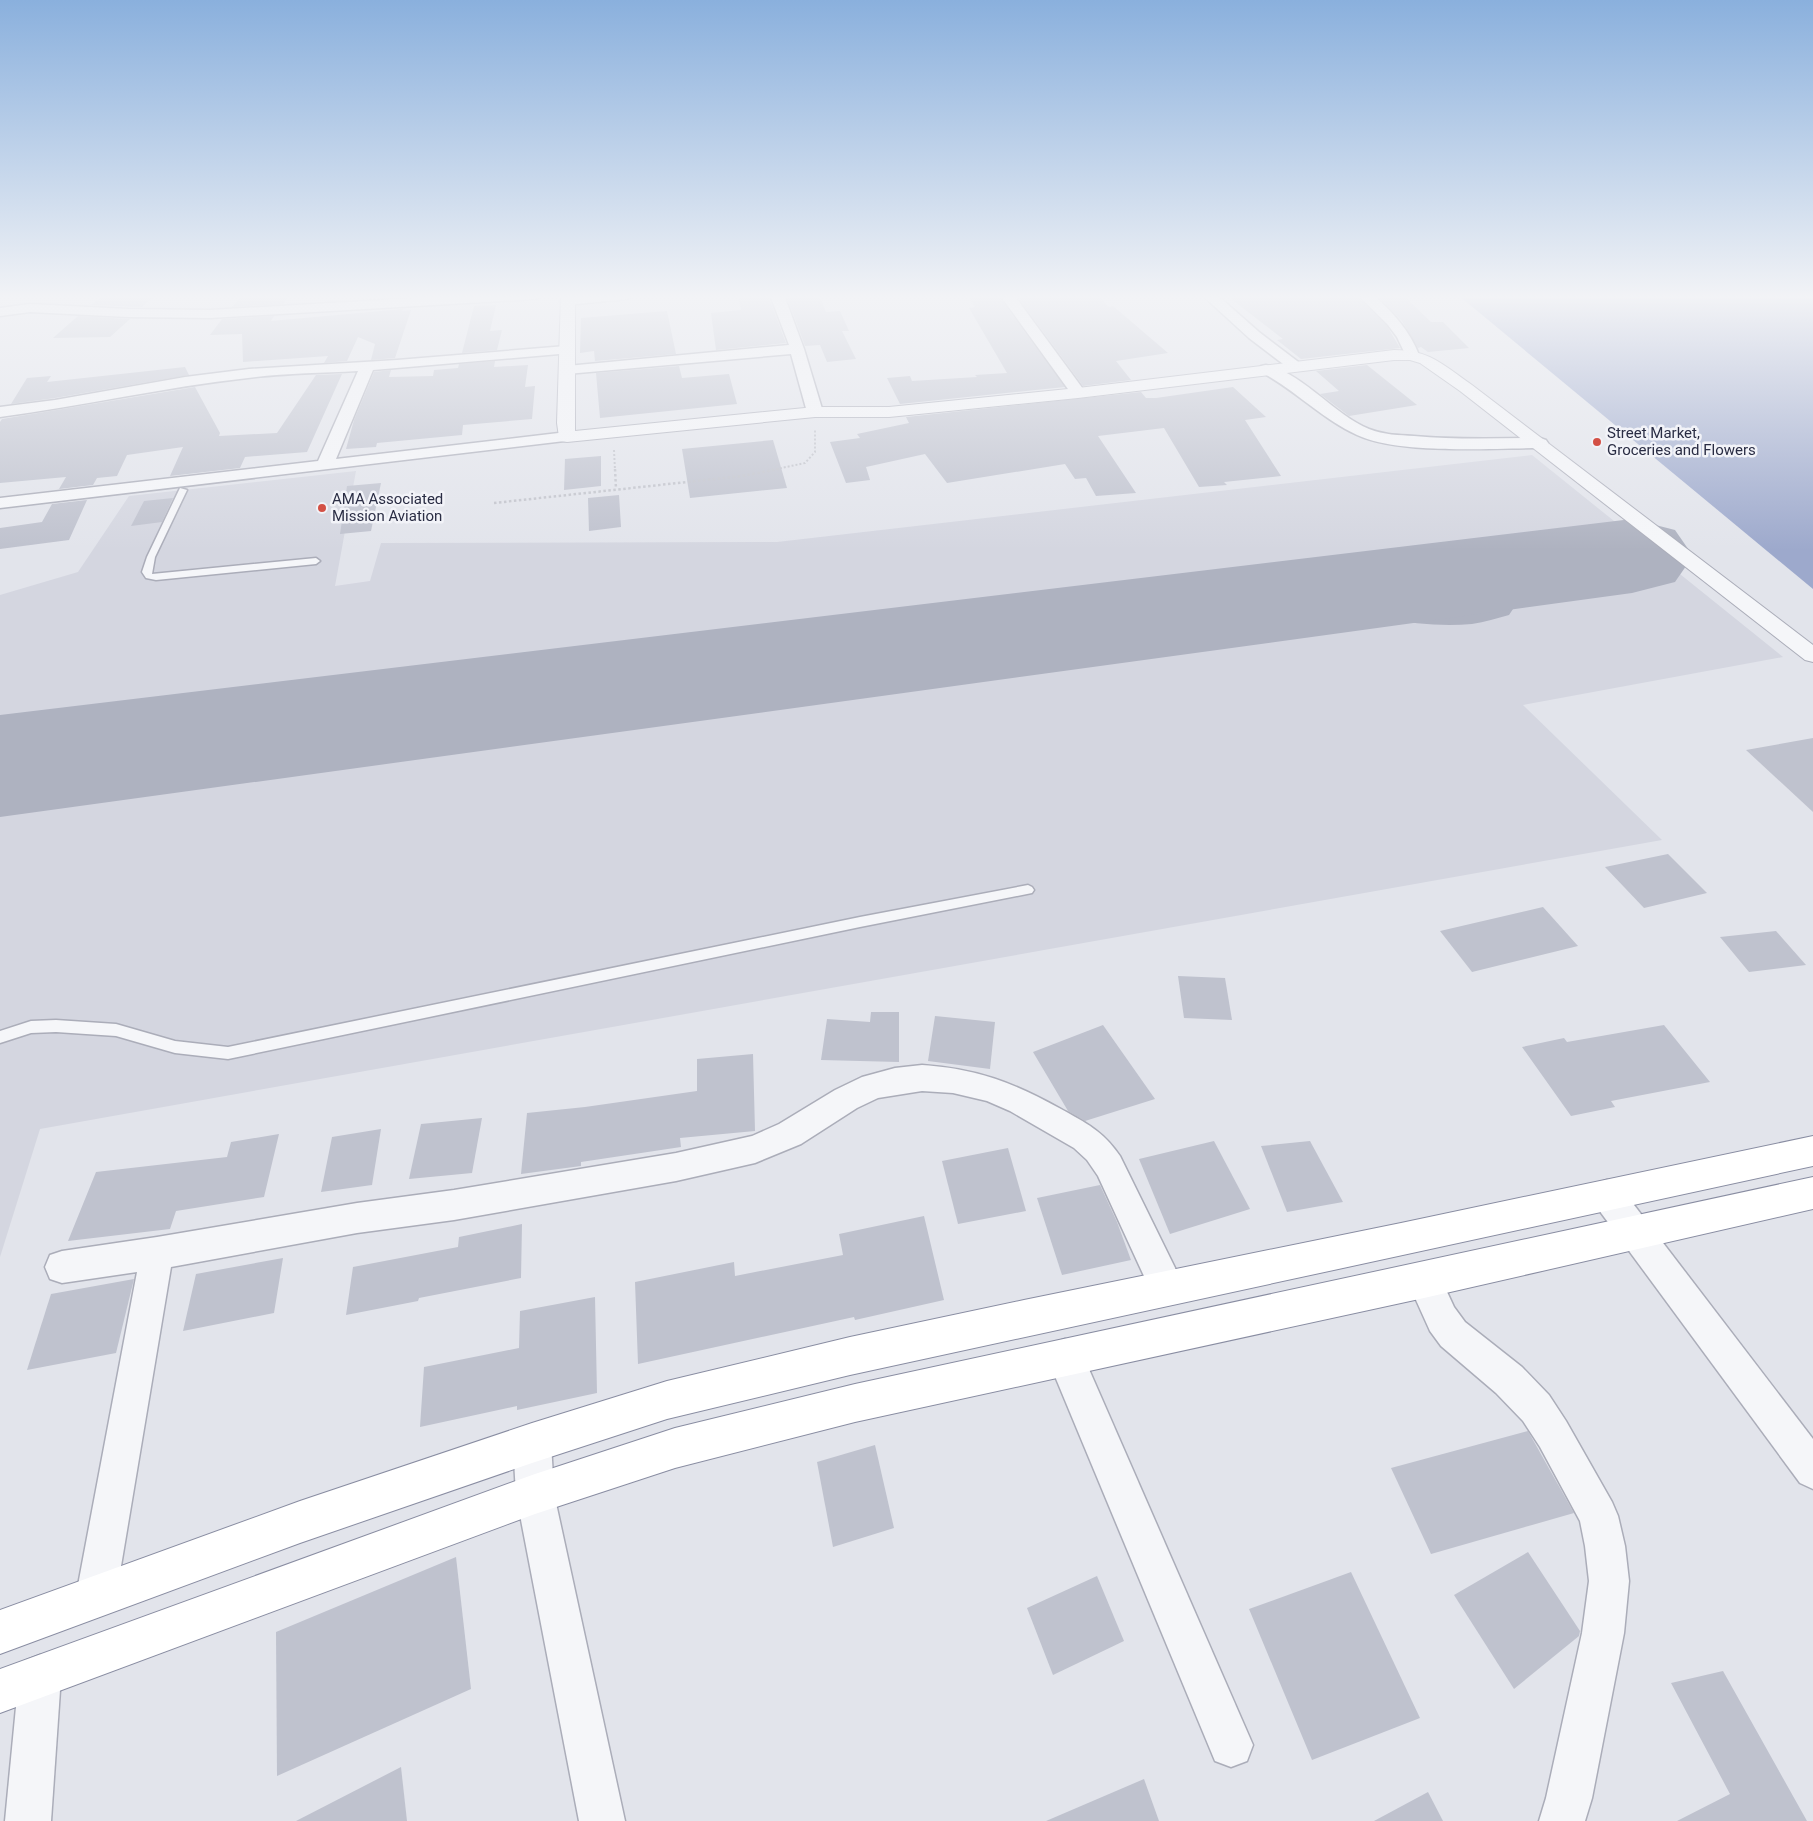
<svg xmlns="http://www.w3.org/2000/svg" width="1813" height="1821" font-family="Roboto,sans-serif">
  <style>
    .built { fill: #d4d6e0 }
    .water { fill: #9da9cc }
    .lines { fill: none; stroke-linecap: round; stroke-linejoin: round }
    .taxiway { fill: #aeb2c0; fill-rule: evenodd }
    .runway { fill: #aeb2c0; fill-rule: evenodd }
    .building { fill: #bfc2ce }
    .service-casing { stroke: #abadb9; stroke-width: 3 }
    .minor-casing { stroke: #abadb9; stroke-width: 3 }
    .tertiary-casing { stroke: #abadb9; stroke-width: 2 }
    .trunk-casing { stroke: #898da2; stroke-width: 2 }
    .path-far1 { stroke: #c0c2ca; stroke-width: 2; stroke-dasharray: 2 2; stroke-linecap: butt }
    .path { stroke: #c0c2ca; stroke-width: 2.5; stroke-dasharray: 2.5 2.5; stroke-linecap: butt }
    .service { fill: #f5f6f9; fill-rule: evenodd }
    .minor { fill: #f5f6f9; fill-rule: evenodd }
    .tertiary { fill: #f5f6f9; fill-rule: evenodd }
    .trunk { fill: #fff; fill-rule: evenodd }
    .poi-dot { fill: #d35045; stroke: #f2f3f8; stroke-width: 2 }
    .labels { text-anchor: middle; stroke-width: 5; stroke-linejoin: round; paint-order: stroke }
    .far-poi-label { font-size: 15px; fill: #2a2d44; stroke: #f2f3f8; text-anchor: start }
  </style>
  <rect width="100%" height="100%" fill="#e2e4eb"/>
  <path class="built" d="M 1532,455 L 1783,657 L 1523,705 L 1662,840 L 40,1129 L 0,1257 L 0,595 L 78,572 L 129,496 L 356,471 L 335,586 L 370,581 L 381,543 L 777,542 Z"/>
  <path class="water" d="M 1458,295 L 1813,295 L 1813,589 Z"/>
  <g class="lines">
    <path class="taxiway" d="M 1462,562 C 1493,569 1502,570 1521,597 L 1509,615 C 1497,618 1485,622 1472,624 C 1423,629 1369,616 1321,604 L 1313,593 L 1321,582 L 1339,578 L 1416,591 L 1461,593 L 1444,588 L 1437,577 L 1444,566 Z"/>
    <path class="runway" d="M 1632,519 L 1675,530 L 1693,556 L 1675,582 L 1632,593 L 0,817 L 0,715 Z"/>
  </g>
  <g class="building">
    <path d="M 104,295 L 155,295 L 142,307 L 91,305 Z"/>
    <path d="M 242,295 L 289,295 L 283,304 L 232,307 Z"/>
    <path d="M 738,295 L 768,295 L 786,343 L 716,350 L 711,313 L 741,310 Z"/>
    <path d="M 786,295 L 819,295 L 826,312 L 840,311 L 849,331 L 842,331 L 856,359 L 827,362 L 820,345 L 805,346 Z"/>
    <path d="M 967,295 L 998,295 L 1065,387 L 900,404 L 887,378 L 910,376 L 912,381 L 977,377 L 975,375 L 1007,373 L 969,308 L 975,307 Z"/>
    <path d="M 1016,295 L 1097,295 L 1109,307 L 1113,306 L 1168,353 L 1116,361 L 1131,380 L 1083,386 Z"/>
    <path d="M 1226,295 L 1356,295 L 1387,326 L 1400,348 L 1301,359 L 1277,340 L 1283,339 Z"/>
    <path d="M 1376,295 L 1403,295 L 1431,322 L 1443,322 L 1469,348 L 1428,352 L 1421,347 L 1418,348 L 1402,321 Z"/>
    <path d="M 496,305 L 490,331 L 502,330 L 497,350 L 462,353 L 474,306 Z"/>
    <path d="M 403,309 L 402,311 L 411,310 L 395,358 L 371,360 L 375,344 L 358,337 L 347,361 L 324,363 L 328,356 L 243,362 L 242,334 L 210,335 L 222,319 L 274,316 L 271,321 Z"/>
    <path d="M 667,311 L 676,354 L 595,361 L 594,351 L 580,353 L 581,318 Z"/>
    <path d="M 78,316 L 128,319 L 130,319 L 110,337 L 53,338 Z"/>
    <path d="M 495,361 L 494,367 L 528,365 L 525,387 L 535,386 L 532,419 L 463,425 L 462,435 L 377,443 L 376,447 L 346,449 L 354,420 L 374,372 L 391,370 L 389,377 L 433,376 L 434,370 L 458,368 L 459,364 Z"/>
    <path d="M 1367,365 L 1417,405 L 1349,416 L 1320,394 L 1339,391 L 1316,371 Z"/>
    <path d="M 679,366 L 682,378 L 729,374 L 737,404 L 600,418 L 596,373 Z"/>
    <path d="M 185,367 L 189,375 L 55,398 L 11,404 L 27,378 L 51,376 L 47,382 Z"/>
    <path d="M 342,374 L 307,452 L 245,457 L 240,468 L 170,476 L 183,447 L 127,455 L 117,476 L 97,478 L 93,485 L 59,489 L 66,477 L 0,483 L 0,422 L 2,419 L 195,387 L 220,433 L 219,436 L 277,433 L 316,375 Z"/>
    <path d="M 1233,387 L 1266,417 L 1245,420 L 1281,476 L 1224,482 L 1227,485 L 1199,487 L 1164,428 L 1098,436 L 1136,493 L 1096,496 L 1086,478 L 1075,479 L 1065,464 L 947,483 L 925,454 L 866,467 L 870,480 L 846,483 L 830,442 L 860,438 L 857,434 L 909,423 L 906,417 L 1141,392 L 1146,398 L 1156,398 Z"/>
    <path d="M 773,440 L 787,488 L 690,498 L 682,449 Z"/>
    <path d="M 601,456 L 601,486 L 564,490 L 565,459 Z"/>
    <path d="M 381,483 L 371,531 L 340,534 L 347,486 Z"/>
    <path d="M 619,495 L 621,527 L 589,531 L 588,498 Z"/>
    <path d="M 173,498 L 162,522 L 131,526 L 144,501 Z"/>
    <path d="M 87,500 L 69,540 L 0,549 L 0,528 L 42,522 L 52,504 Z"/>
    <path d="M 1813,738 L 1813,812 L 1746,750 Z"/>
    <path d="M 1668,854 L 1707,893 L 1644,908 L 1605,867 Z"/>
    <path d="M 1543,907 L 1578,946 L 1472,972 L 1440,931 Z"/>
    <path d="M 1776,931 L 1806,965 L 1749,972 L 1720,937 Z"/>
    <path d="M 1178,976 L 1225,978 L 1232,1020 L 1184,1018 Z"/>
    <path d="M 871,1012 L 899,1012 L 899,1062 L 821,1060 L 827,1019 L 870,1022 Z"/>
    <path d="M 935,1016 L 995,1022 L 990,1069 L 928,1061 Z"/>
    <path d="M 1103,1025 L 1155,1099 L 1085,1121 L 1068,1111 L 1033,1052 Z"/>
    <path d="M 1664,1025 L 1710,1082 L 1611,1101 L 1615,1107 L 1571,1116 L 1522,1047 L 1564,1038 L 1567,1042 Z"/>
    <path d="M 753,1054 L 755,1131 L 680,1138 L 681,1147 L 581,1162 L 581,1166 L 521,1174 L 527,1113 L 585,1107 L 697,1091 L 697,1059 Z"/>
    <path d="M 482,1118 L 472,1173 L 409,1179 L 421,1124 Z"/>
    <path d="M 381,1129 L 372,1185 L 321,1192 L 332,1137 Z"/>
    <path d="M 279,1134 L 264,1197 L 176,1211 L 170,1229 L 68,1241 L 96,1172 L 227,1157 L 231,1142 Z"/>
    <path d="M 1214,1141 L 1250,1209 L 1170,1234 L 1139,1159 Z"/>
    <path d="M 1310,1141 L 1343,1202 L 1287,1212 L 1261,1146 Z"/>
    <path d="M 1008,1148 L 1026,1211 L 958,1224 L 942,1161 Z"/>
    <path d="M 1100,1185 L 1117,1222 L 1131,1260 L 1062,1275 L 1037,1198 Z"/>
    <path d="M 924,1216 L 944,1300 L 855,1320 L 854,1317 L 638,1364 L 635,1282 L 734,1262 L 735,1276 L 843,1255 L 839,1234 Z"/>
    <path d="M 522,1224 L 521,1278 L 419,1298 L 418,1301 L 346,1315 L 353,1267 L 458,1247 L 459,1237 Z"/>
    <path d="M 283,1258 L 274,1313 L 183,1331 L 196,1274 Z"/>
    <path d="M 134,1279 L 116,1353 L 27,1370 L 51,1294 Z"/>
    <path d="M 595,1297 L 597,1393 L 517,1410 L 517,1406 L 420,1427 L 424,1367 L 519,1348 L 520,1311 Z"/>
    <path d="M 1528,1431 L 1574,1513 L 1431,1554 L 1391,1468 Z"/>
    <path d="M 875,1445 L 894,1528 L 833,1547 L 817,1462 Z"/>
    <path d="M 1528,1552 L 1580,1631 L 1579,1636 L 1514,1689 L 1454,1595 Z"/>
    <path d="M 456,1557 L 471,1689 L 277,1776 L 276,1632 Z"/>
    <path d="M 1351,1572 L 1420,1718 L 1312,1760 L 1249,1609 Z"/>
    <path d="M 1097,1576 L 1124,1641 L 1053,1675 L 1027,1608 Z"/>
    <path d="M 1723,1671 L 1807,1821 L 1677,1821 L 1730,1794 L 1671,1683 Z"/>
    <path d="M 401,1767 L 407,1821 L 296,1821 Z"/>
    <path d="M 1144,1779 L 1159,1821 L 1046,1821 Z"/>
    <path d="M 1428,1792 L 1443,1821 L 1374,1821 Z"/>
  </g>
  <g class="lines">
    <defs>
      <g id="service">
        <path d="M 180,488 L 187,490 L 155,557 L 152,574 L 316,558 L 320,561 L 316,564 L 156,580 L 146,578 L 142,572 L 147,557 Z"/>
        <path d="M 1028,885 L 1032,887 L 1034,890 L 1032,893 L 860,927 L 228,1059 L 175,1053 L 116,1036 L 56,1032 L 31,1033 L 0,1043 L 0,1031 L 31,1021 L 56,1020 L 116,1024 L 175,1041 L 228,1047 L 860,917 Z"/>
      </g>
      <g id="minor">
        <path d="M 467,295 L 542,295 L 535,299 L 210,318 L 128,317 L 30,312 L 0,316 L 0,308 L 30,304 L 128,309 L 210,310 Z"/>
        <path d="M 587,295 L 634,295 L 627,299 L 567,305 L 560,301 L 567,297 Z"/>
        <path d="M 770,295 L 784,295 L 804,349 L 823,412 L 821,415 L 809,415 L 807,412 L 791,354 L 567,374 L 562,373 L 560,370 L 562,367 L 567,366 L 789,345 Z"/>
        <path d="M 1000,295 L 1014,295 L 1086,393 L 1083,396 L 1073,396 Z"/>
        <path d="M 1202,295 L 1217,295 L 1259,332 L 1301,364 L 1303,367 L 1301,370 L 1291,370 L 1249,338 Z"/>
        <path d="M 1358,295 L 1373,295 C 1393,312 1410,331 1419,355 L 1417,358 L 1407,358 L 1397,337 L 1388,325 Z"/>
        <path d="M 566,346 L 571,347 L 573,350 L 571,353 L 373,370 L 336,459 L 567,432 L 573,434 L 575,437 L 573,440 L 0,508 L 0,498 L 318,461 L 358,371 C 321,373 284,373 248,378 C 165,387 83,406 0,417 L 0,407 L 55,400 L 185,377 L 249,369 L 397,360 Z"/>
        <path d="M 1266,365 C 1304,374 1333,414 1369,429 C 1384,435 1399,435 1414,436 C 1456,440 1498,438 1540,438 L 1546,440 L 1548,443 L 1546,446 L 1540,448 C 1491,448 1400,455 1357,435 C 1322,419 1295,390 1261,372 L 1259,369 L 1261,366 Z"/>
        <path d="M 922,1065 C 978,1069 1012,1082 1061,1109 C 1086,1123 1103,1131 1120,1156 L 1179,1276 L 1184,1288 L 1179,1300 L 1167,1305 L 1155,1300 L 1098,1176 L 1087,1160 L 1074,1148 L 1010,1111 L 987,1101 L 953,1093 L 922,1091 L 878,1098 L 857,1108 L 801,1144 L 755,1163 L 676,1181 L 454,1220 L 357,1233 L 171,1267 L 116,1596 L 110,1610 L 96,1616 L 82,1610 L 76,1596 L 137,1272 L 62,1283 L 50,1279 L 45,1267 L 50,1255 L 62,1251 L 157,1237 L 357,1203 L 454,1190 L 676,1153 L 752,1136 L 779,1124 L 835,1090 L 862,1077 L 895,1068 Z"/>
        <path d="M 1607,1180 L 1618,1184 L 1813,1439 L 1813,1489 L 1800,1483 L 1596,1206 L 1591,1195 L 1596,1184 Z"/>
        <path d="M 1424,1263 L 1436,1268 L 1454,1307 L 1465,1322 L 1522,1367 L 1549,1395 L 1566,1421 L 1612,1502 L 1618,1516 L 1625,1546 L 1629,1581 L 1624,1633 L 1592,1798 L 1585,1821 L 1539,1821 L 1546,1798 L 1582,1633 L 1589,1581 L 1585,1546 L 1580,1521 L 1540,1447 L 1523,1421 L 1496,1393 L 1441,1346 L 1430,1331 L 1407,1280 L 1412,1268 Z"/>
        <path d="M 1065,1339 L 1078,1344 L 1253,1745 L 1247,1761 L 1231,1767 L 1215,1761 L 1047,1357 L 1052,1344 Z"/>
        <path d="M 532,1424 L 545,1430 L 551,1443 L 554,1494 L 625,1821 L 579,1821 L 516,1494 L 513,1443 L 519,1430 Z"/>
        <path d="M 40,1655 L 55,1661 L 61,1676 L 51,1821 L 5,1821 L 19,1676 L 25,1661 Z"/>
      </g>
      <path id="tertiary" d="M 561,295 L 575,295 L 575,431 L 815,407 L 889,407 L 1078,388 L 1394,350 C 1430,350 1443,365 1472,385 L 1813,645 L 1813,662 L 1805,660 L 1460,391 L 1420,363 L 1410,360 L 1394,360 L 1078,398 L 889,417 L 815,417 L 567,442 L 561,441 L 559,437 L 557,423 Z"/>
      <g id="trunk">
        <path d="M 1813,1136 L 1813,1166 L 850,1375 L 667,1419 L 532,1463 L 300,1543 L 0,1654 L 0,1610 L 300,1501 L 532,1423 L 667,1381 L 850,1337 L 1024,1300 L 1401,1223 Z"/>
        <path d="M 1813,1177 L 1813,1209 L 1424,1298 L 855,1422 L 675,1468 L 535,1514 L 0,1713 L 0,1669 L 535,1474 L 675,1428 L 855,1384 Z"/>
      </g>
    </defs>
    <use href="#service" class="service-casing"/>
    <use href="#minor" class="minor-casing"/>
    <use href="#tertiary" class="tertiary-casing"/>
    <use href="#trunk" class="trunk-casing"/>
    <g class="path-far1">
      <path d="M 614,450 L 615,470"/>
      <path d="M 772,470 L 805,463 L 815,452 L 815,430"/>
    </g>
    <g class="path">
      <path d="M 615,469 L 616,489"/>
      <path d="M 494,503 L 742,476 L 779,469"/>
    </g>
    <use href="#service" class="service"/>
    <use href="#minor" class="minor"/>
    <use href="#tertiary" class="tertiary"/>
    <use href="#trunk" class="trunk"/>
  </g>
  <linearGradient id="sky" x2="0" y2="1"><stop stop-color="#8ab0dd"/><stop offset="0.54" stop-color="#f2f3f6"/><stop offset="1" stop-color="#f2f3f6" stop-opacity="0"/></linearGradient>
  <rect width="1813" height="550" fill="url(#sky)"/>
  <g class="poi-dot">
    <circle cx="1597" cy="442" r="5"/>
    <circle cx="322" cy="508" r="5"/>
  </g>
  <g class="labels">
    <g class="far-poi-label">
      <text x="1607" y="438">Street Market,<tspan x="1607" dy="17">Groceries and Flowers</tspan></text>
      <text x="332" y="504">AMA Associated<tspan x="332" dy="17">Mission Aviation</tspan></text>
    </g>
  </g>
</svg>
